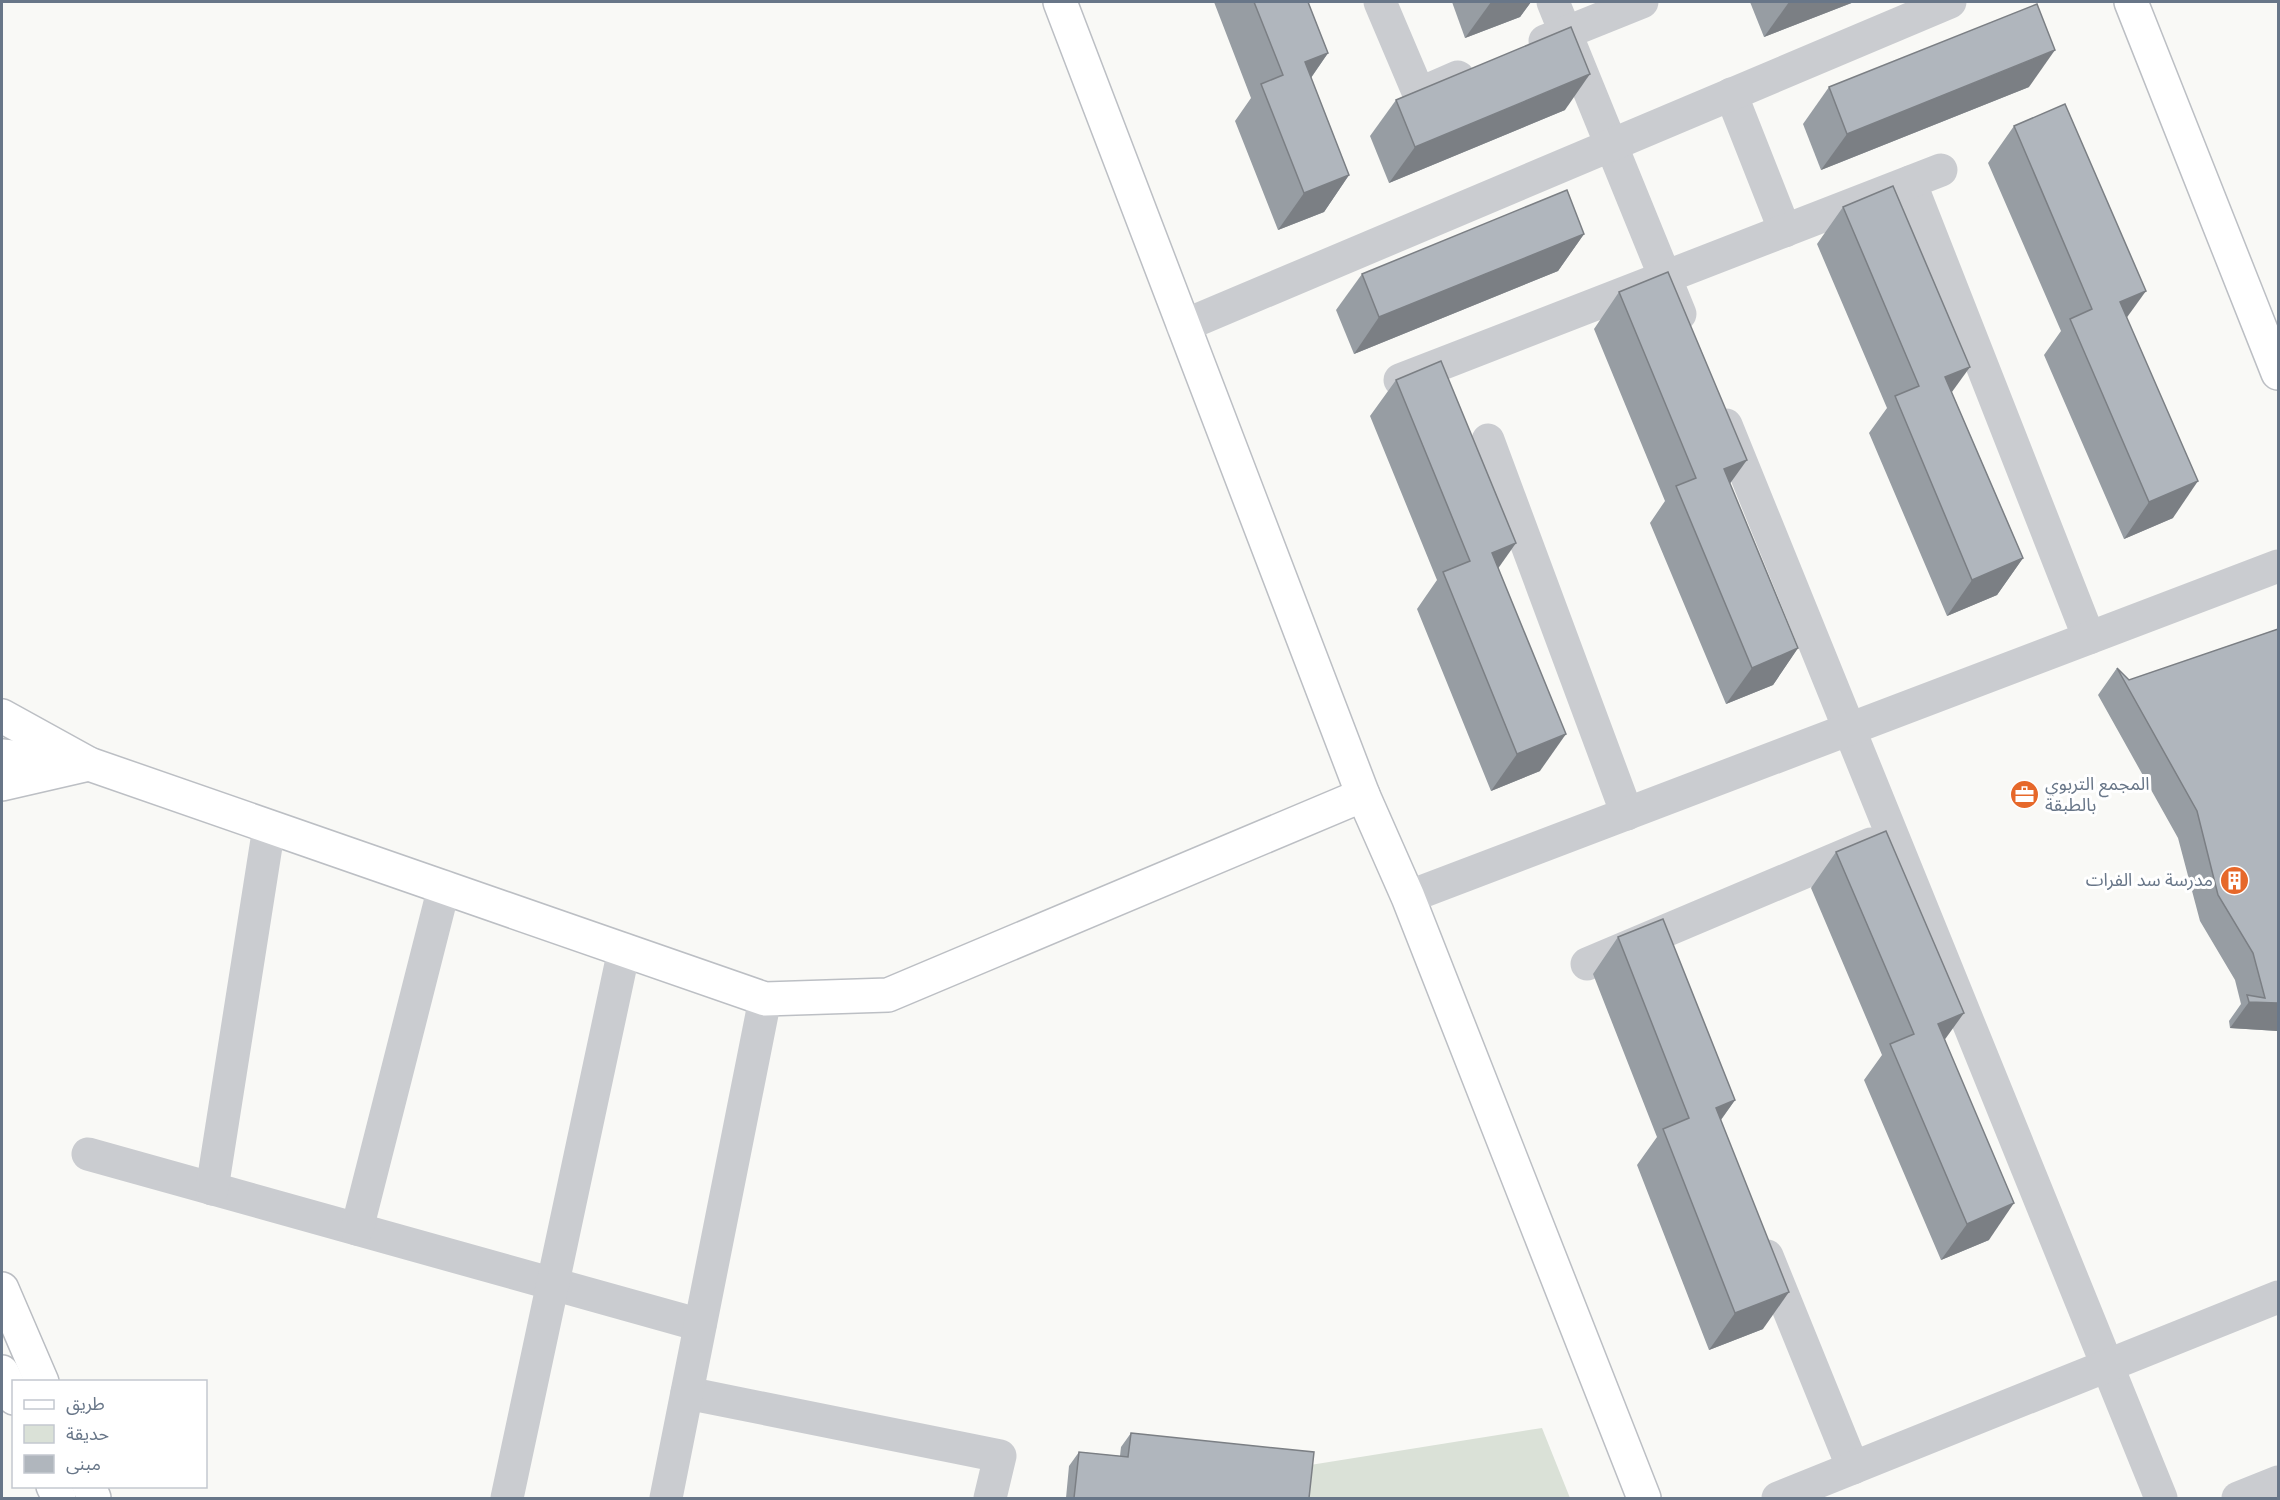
<svg xmlns="http://www.w3.org/2000/svg" width="2280" height="1500" font-family="'Golos Text','Noto Sans Arabic',sans-serif">
  <style>
    .green { fill: #dae1d7 }
    .lines { fill: none; stroke-linecap: round; stroke-linejoin: round }
    .secondary-casing { stroke: #bcbfc4; stroke-width: 36 }
    .primary-casing { stroke: #babdc2; stroke-width: 36 }
    .street { stroke: #caccd0; stroke-width: 33 }
    .secondary { stroke: #fff; stroke-width: 33 }
    .primary { stroke: #fff; stroke-width: 33 }
    .wall { fill: #979da3 }
    .shaded-wall { fill: #7b7f84 }
    .building { fill: #b0b6bd; stroke: #7b7f84; stroke-width: 1.5 }
    .labels { text-anchor: middle; stroke-width: 6; stroke-linejoin: round; paint-order: stroke }
    .poi-label { font-size: 18px; fill: #687688; stroke: #fff; text-anchor: start }
  </style>
  <rect width="100%" height="100%" fill="#f9f9f6"/>
  <path class="green" d="M 1542,1428 L 1570,1498 L 1301,1498 L 1304,1466 Z"/>
  <g class="lines">
    <defs>
      <g id="secondary">
        <path d="M 1060,2 L 1363,795 L 1408,897 L 1644,1498"/>
        <path d="M 2131,2 L 2278,373"/>
        <path d="M 2,716 L 89,764 L 765,999 L 888,995 L 1363,795"/>
        <path d="M 2,756 L 61,762"/>
        <path d="M 2,784 L 89,764"/>
      </g>
      <g id="primary">
        <path d="M 2,1289 L 42,1382"/>
        <path d="M 2,1372 L 14,1398"/>
        <path d="M 53,1486 L 59,1498"/>
        <path d="M 89,1486 L 94,1498"/>
      </g>
    </defs>
    <use href="#secondary" class="secondary-casing"/>
    <use href="#primary" class="primary-casing"/>
    <g class="street">
      <path d="M 1380,2 L 1419,94 L 1458,77"/>
      <path d="M 1553,2 L 1680,314"/>
      <path d="M 1545,41 L 1642,2"/>
      <path d="M 1731,94 L 1785,231"/>
      <path d="M 1910,182 L 2089,638"/>
      <path d="M 1183,326 L 1950,2"/>
      <path d="M 1400,380 L 1941,170"/>
      <path d="M 1726,425 L 2161,1498"/>
      <path d="M 1488,440 L 1627,814"/>
      <path d="M 1408,897 L 2278,566"/>
      <path d="M 1587,964 L 1871,844"/>
      <path d="M 88,1154 L 700,1325"/>
      <path d="M 212,1189 L 269,827"/>
      <path d="M 357,1229 L 444,887"/>
      <path d="M 1767,1256 L 1853,1468"/>
      <path d="M 687,1393 L 1000,1456 L 990,1498"/>
      <path d="M 507,1498 L 624,950"/>
      <path d="M 666,1498 L 765,999"/>
      <path d="M 1778,1498 L 2278,1297"/>
      <path d="M 2238,1498 L 2278,1482"/>
    </g>
    <use href="#secondary" class="secondary"/>
    <use href="#primary" class="primary"/>
  </g>
  <g class="wall">
    <path d="M 1214,2 L 1308,2 L 1328,53 L 1311,78 L 1349,175 L 1324,212 L 1278,230 L 1235,121 L 1251,98 Z"/>
    <path d="M 1452,2 L 1531,2 L 1520,17 L 1465,38 Z"/>
    <path d="M 1750,2 L 1854,2 L 1764,37 Z"/>
    <path d="M 1829,87 L 2029,87 L 1821,170 L 1803,124 Z"/>
    <path d="M 1396,100 L 1565,110 L 1389,183 L 1370,136 Z"/>
    <path d="M 2014,126 L 2127,318 L 2173,518 L 2124,539 L 2044,355 L 2061,331 L 1988,163 Z"/>
    <path d="M 1843,207 L 1952,393 L 2023,558 L 1997,595 L 1947,616 L 1869,433 L 1887,408 L 1817,244 Z"/>
    <path d="M 1584,234 L 1558,271 L 1354,354 L 1336,310 L 1362,274 Z"/>
    <path d="M 1619,292 L 1730,484 L 1798,648 L 1773,685 L 1726,704 L 1650,523 L 1665,501 L 1594,329 Z"/>
    <path d="M 1396,380 L 1498,568 L 1540,771 L 1491,791 L 1417,609 L 1437,580 L 1370,416 Z"/>
    <path d="M 2278,629 L 2278,1031 L 2230,1028 L 2229,1021 L 2241,1004 L 2235,980 L 2200,921 L 2178,838 L 2098,695 L 2117,668 L 2129,680 Z"/>
    <path d="M 1836,852 L 1945,1040 L 1989,1240 L 1941,1260 L 1864,1080 L 1882,1055 L 1811,888 Z"/>
    <path d="M 1618,937 L 1735,1100 L 1721,1120 L 1763,1329 L 1709,1350 L 1637,1165 L 1657,1137 L 1593,974 Z"/>
    <path d="M 1131,1433 L 1309,1498 L 1066,1498 L 1069,1466 L 1079,1452 L 1120,1456 L 1121,1447 Z"/>
  </g>
  <g class="shaded-wall">
    <path d="M 1491,2 L 1531,2 L 1520,17 L 1465,38 Z"/>
    <path d="M 1789,2 L 1854,2 L 1764,37 Z"/>
    <path d="M 2055,50 L 2029,87 L 1821,170 L 1847,134 Z"/>
    <path d="M 1328,53 L 1303,89 L 1305,62 Z"/>
    <path d="M 1590,74 L 1565,110 L 1389,183 L 1415,147 Z"/>
    <path d="M 1349,175 L 1324,212 L 1278,230 L 1304,193 Z"/>
    <path d="M 1584,234 L 1558,271 L 1354,354 L 1379,317 Z"/>
    <path d="M 2146,291 L 2120,327 L 2120,302 Z"/>
    <path d="M 1970,367 L 1944,403 L 1945,377 Z"/>
    <path d="M 1747,460 L 1721,496 L 1724,469 Z"/>
    <path d="M 2198,481 L 2173,518 L 2124,539 L 2149,502 Z"/>
    <path d="M 1516,543 L 1490,580 L 1492,553 Z"/>
    <path d="M 2023,558 L 1997,595 L 1947,616 L 1972,580 Z"/>
    <path d="M 1798,648 L 1773,685 L 1726,704 L 1752,668 Z"/>
    <path d="M 1566,734 L 1540,771 L 1491,791 L 1517,754 Z"/>
    <path d="M 2249,1002 L 2278,1003 L 2278,1031 L 2230,1028 Z"/>
    <path d="M 1964,1013 L 1938,1049 L 1938,1024 Z"/>
    <path d="M 1735,1100 L 1709,1136 L 1716,1108 Z"/>
    <path d="M 2014,1203 L 1989,1240 L 1941,1260 L 1967,1224 Z"/>
    <path d="M 1789,1292 L 1763,1329 L 1709,1350 L 1735,1313 Z"/>
  </g>
  <g class="building">
    <path d="M 1254,2 L 1308,2 L 1328,53 L 1305,62 L 1349,175 L 1304,193 L 1261,84 L 1283,75 Z"/>
    <path d="M 2037,4 L 2055,50 L 1847,134 L 1829,87 Z"/>
    <path d="M 1571,27 L 1590,74 L 1415,147 L 1396,100 Z"/>
    <path d="M 2065,104 L 2146,291 L 2120,302 L 2198,481 L 2149,502 L 2070,319 L 2092,309 L 2014,126 Z"/>
    <path d="M 1893,186 L 1970,367 L 1945,377 L 2023,558 L 1972,580 L 1895,396 L 1919,386 L 1843,207 Z"/>
    <path d="M 1567,190 L 1584,234 L 1379,317 L 1362,274 Z"/>
    <path d="M 1668,272 L 1747,460 L 1724,469 L 1798,648 L 1752,668 L 1676,486 L 1696,478 L 1619,292 Z"/>
    <path d="M 1441,361 L 1516,543 L 1492,553 L 1566,734 L 1517,754 L 1443,572 L 1470,561 L 1396,380 Z"/>
    <path d="M 2278,629 L 2278,1003 L 2249,1002 L 2247,995 L 2265,998 L 2253,953 L 2218,895 L 2197,811 L 2117,668 L 2129,680 Z"/>
    <path d="M 1886,831 L 1964,1013 L 1938,1024 L 2014,1203 L 1967,1224 L 1890,1044 L 1914,1034 L 1836,852 Z"/>
    <path d="M 1663,919 L 1735,1100 L 1716,1108 L 1789,1292 L 1735,1313 L 1663,1129 L 1689,1118 L 1618,937 Z"/>
    <path d="M 1131,1433 L 1314,1452 L 1309,1498 L 1074,1498 L 1079,1452 L 1128,1457 Z"/>
  </g>
  <defs>
    <symbol id="office-disc" viewBox="-11 -11 22 22"><circle r="9.5" fill="#e6682a" stroke="#fff"/><path d="M-6-3h4V-5.5h4V-3h4V5H-6ZM-1-4.5V-3h2v-1.5ZM-6 0V1H6V0Z" fill="#fff"/></symbol>
    <symbol id="building-disc" viewBox="-11 -11 22 22"><circle r="9.5" fill="#e6682a" stroke="#fff"/><path d="M-4-6H4V6H1V3H-1V6H-4ZM-2.5-4.3h1.7v1.8h-1.7ZM.8-4.3h1.7v1.8H.8ZM-2.5-1h1.7V.8h-1.7ZM.8-1h1.7V.8H.8Z" fill="#fff"/></symbol>
  </defs>
  <g fill-rule="evenodd">
    <use href="#office-disc" x="2008" y="778" width="33" height="33"/>
    <use href="#building-disc" x="2218" y="864" width="33" height="33"/>
  </g>
  <g class="labels">
    <g class="poi-label">
      <text x="2045" y="790">المجمع التربوي<tspan x="2045" dy="21">بالطبقة</tspan></text>
      <text x="2213" y="886" text-anchor="end">مدرسة سد الفرات</text>
    </g>
  </g>
  <rect width="2280" height="1500" fill="none" stroke="#687688" stroke-width="6"/>
  <rect x="12" y="1380" width="195" height="108" fill="#ffffff" stroke="#c3c8cf" stroke-width="1.5"/>
  <rect x="24" y="1400" width="30" height="9" fill="#ffffff" stroke="#c3c8cf" stroke-width="1.5"/>
  <text x="66" y="1410" font-size="18" fill="#687688">طريق</text>
  <rect x="24" y="1425" width="30" height="18" fill="#dae1d7" stroke="#c3c8cf" stroke-width="1.5"/>
  <text x="66" y="1440" font-size="18" fill="#687688">حديقة</text>
  <rect x="24" y="1455" width="30" height="18" fill="#b0b6bd" stroke="#c3c8cf" stroke-width="1.5"/>
  <text x="66" y="1470" font-size="18" fill="#687688">مبنى</text>
</svg>
